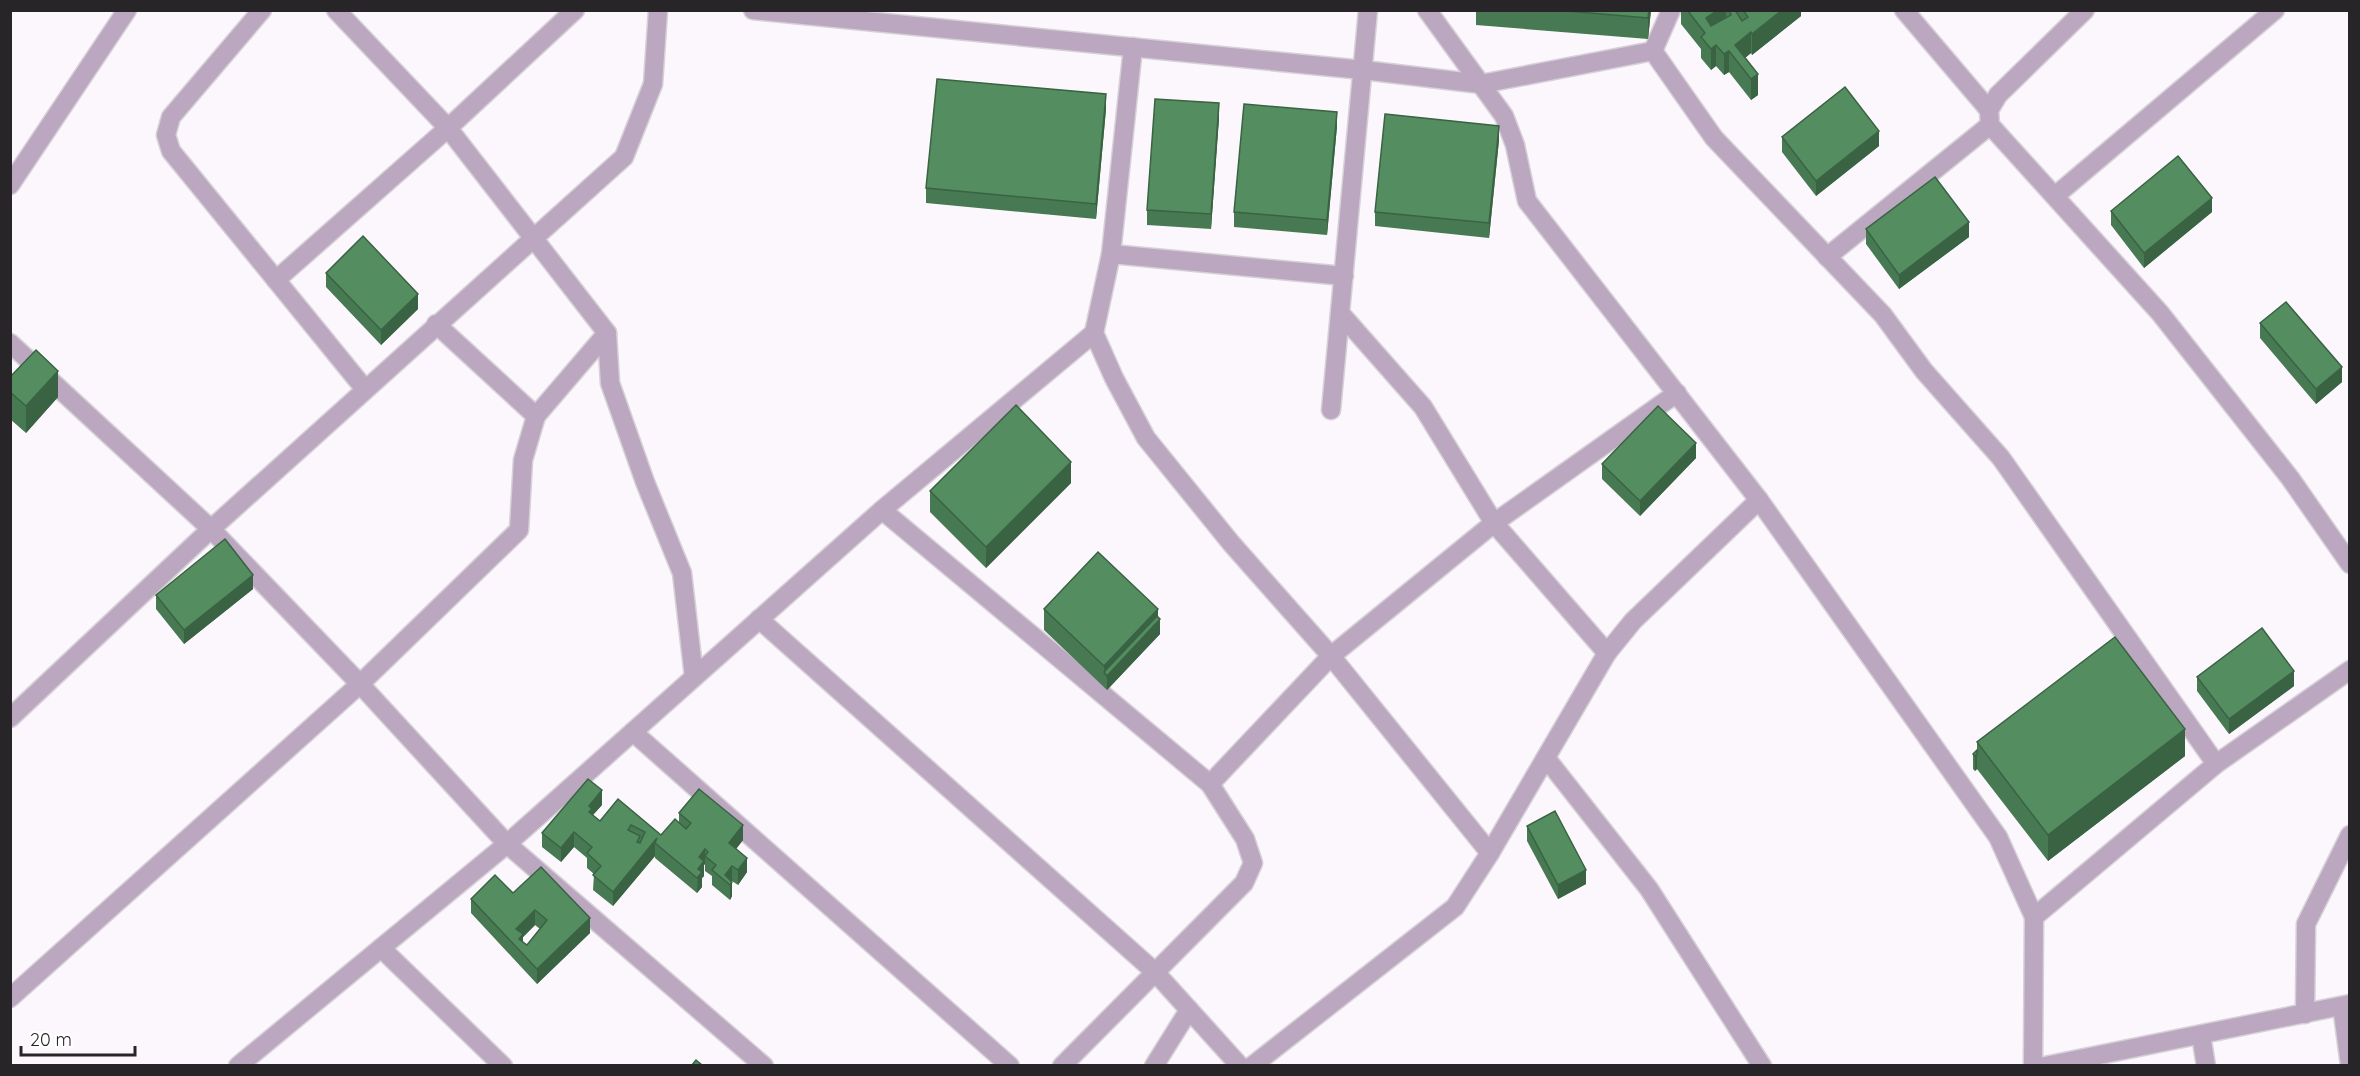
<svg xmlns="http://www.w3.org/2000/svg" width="2360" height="1076" font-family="Quicksand,sans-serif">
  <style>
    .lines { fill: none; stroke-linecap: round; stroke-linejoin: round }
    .minor-casing { stroke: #d6d1d6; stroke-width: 21 }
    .minor { stroke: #bba7c0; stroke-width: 18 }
    .wall { fill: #477953; fill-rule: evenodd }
    .shaded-wall { fill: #3a6343 }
    .building { fill: #538d60; stroke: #3a6343; stroke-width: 1.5; fill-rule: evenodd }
  </style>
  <rect width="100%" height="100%" fill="#fcf7fd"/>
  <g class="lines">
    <defs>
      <g id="minor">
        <path d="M 262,10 L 171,117 L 166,135 L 171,151 L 364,388"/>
        <path d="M 336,10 L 448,128 L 607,333 L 610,383 L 645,482 L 682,573 L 694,677"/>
        <path d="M 753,10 L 1363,70 L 1481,84 L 1653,51"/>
        <path d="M 1427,10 L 1504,116 L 1515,145 L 1527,201 L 1759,500 L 1998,837 L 2034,917 L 2033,1066"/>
        <path d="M 1904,10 L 1989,110"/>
        <path d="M 2085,10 L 1998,95 L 1989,110 L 1990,125 L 2160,313 L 2290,478 L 2350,564"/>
        <path d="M 1133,47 L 1111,254 L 1094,333 L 1114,378 L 1146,438 L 1231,543 L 1331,656 L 1210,784"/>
        <path d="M 1653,51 L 1714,138 L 1883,315 L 1924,371 L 2001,458 L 2216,764"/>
        <path d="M 1653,51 L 1671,10"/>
        <path d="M 10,185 L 127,10"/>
        <path d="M 2055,196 L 2275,10"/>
        <path d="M 1111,254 L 1344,276"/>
        <path d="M 1827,257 L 1990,125"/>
        <path d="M 276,280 L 448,128 L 575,10"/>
        <path d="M 1340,313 L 1423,407 L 1494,523 L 1331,656 L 1490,853"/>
        <path d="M 436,324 L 536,416"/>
        <path d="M 10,343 L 211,529 L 360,684 L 507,844 L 764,1066"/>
        <path d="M 1331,410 L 1368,10"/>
        <path d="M 882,510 L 1210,784 L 1245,839 L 1253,863 L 1244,883 L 1062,1066"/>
        <path d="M 759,619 L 1155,972 L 1240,1066"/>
        <path d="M 1607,653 L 1494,523 L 1677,393"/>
        <path d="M 10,718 L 211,529 L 624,157 L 653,84 L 658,10"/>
        <path d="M 633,732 L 1010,1066"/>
        <path d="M 1546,758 L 1649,889 L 1762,1066"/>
        <path d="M 2034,917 L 2216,764 L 2350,670"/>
        <path d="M 381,948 L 503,1066"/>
        <path d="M 10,998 L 360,684 L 519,530 L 523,460 L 536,416 L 607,333"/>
        <path d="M 2342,1006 L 2350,1065"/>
        <path d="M 2305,1014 L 2306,924 L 2350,835"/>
        <path d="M 2201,1035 L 2206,1066"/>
        <path d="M 238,1066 L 507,844 L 882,510 L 1094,333"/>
        <path d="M 1154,1066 L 1189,1010"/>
        <path d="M 1252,1066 L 1455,907 L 1490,853 L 1607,653 L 1633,621 L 1759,500"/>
        <path d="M 2045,1066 L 2350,1004"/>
      </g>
    </defs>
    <use href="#minor" class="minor-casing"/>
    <use href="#minor" class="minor"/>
  </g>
  <g class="wall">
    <path d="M 1476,10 L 1651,10 L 1648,39 L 1476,25 Z"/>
    <path d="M 1681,10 L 1801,10 L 1801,16 L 1752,55 L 1751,53 L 1745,58 L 1758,95 L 1751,100 L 1729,72 L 1724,75 L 1716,66 L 1711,70 L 1701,58 L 1701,49 L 1681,24 Z"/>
    <path d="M 1106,109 L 1096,219 L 926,203 L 926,188 Z"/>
    <path d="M 1219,118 L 1211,229 L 1147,225 L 1147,210 Z"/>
    <path d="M 1337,126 L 1327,235 L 1234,227 L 1234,212 Z"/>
    <path d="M 1782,137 L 1879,146 L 1816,196 L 1782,152 Z"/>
    <path d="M 1499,140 L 1489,238 L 1375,226 L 1375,212 Z"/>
    <path d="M 2111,211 L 2212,212 L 2144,268 L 2111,225 Z"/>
    <path d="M 1866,229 L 1969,237 L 1899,289 L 1866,244 Z"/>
    <path d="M 326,273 L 418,309 L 381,345 L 326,287 Z"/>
    <path d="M 2260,323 L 2342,382 L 2316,404 L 2260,338 Z"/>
    <path d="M 10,377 L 58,397 L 26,433 L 10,419 Z"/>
    <path d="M 1696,458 L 1640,516 L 1602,479 L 1602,464 Z"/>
    <path d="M 1071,483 L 986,568 L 930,512 L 930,491 Z"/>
    <path d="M 253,589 L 184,644 L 156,609 L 156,595 Z"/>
    <path d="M 1044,609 L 1158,617 L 1160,634 L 1107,690 L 1044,630 Z"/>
    <path d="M 2197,677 L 2294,686 L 2229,734 L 2197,691 Z"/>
    <path d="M 1977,742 L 2185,756 L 2048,861 L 1977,769 L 1975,771 L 1973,769 L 1973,754 L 1977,750 Z"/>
    <path d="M 618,799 L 661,835 L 679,823 L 679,813 L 743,840 L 736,849 L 747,872 L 738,885 L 732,881 L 732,896 L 730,900 L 712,885 L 712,876 L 705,871 L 705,864 L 704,865 L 704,876 L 702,878 L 702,887 L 697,893 L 655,858 L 655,856 L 613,906 L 593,890 L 594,874 L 587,868 L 587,858 L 574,847 L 561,862 L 542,847 L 542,833 L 602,805 L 593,815 L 600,821 Z"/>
    <path d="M 1527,826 L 1586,884 L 1558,899 L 1527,841 Z"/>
    <path d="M 513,893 L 590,933 L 537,984 L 471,913 L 471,899 ZM 535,925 L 540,929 L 527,945 L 523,942 L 523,937 Z"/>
  </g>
  <g class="shaded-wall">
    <path d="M 1649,10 L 1651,10 L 1648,39 L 1648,18 Z"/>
    <path d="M 1718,10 L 1726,10 L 1726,27 L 1706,39 L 1706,18 Z"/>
    <path d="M 1801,10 L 1801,16 L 1752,55 L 1752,34 L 1782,11 Z"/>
    <path d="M 1751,32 L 1751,53 L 1739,63 L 1735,45 Z"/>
    <path d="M 1716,45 L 1716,66 L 1711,70 L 1711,49 Z"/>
    <path d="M 1729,51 L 1729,72 L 1724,75 L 1724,54 Z"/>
    <path d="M 1758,74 L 1758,95 L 1751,100 L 1751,79 Z"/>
    <path d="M 1106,94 L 1106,109 L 1096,219 L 1096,204 Z"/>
    <path d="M 1219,103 L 1219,118 L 1211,229 L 1211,214 Z"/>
    <path d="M 1337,112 L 1337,126 L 1327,235 L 1327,220 Z"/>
    <path d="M 1499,126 L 1499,140 L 1489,238 L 1489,223 Z"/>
    <path d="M 1879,131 L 1879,146 L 1816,196 L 1816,181 Z"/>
    <path d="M 2212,198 L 2212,212 L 2144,268 L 2144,253 Z"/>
    <path d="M 1969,222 L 1969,237 L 1899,289 L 1899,275 Z"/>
    <path d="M 418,294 L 418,309 L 381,345 L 381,330 Z"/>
    <path d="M 2342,367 L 2342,382 L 2316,404 L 2316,389 Z"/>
    <path d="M 58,371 L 58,397 L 26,433 L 26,406 Z"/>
    <path d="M 1696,443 L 1696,458 L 1640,516 L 1640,501 Z"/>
    <path d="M 1071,462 L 1071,483 L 986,568 L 986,547 Z"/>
    <path d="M 253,575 L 253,589 L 184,644 L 184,630 Z"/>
    <path d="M 1158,609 L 1158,622 L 1160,619 L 1160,634 L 1107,690 L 1107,676 L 1104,673 L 1104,666 Z"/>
    <path d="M 2294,671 L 2294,686 L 2229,734 L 2229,719 Z"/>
    <path d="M 2185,729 L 2185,756 L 2048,861 L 2048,835 Z"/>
    <path d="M 1977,754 L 1977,769 L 1975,771 L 1975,756 Z"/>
    <path d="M 602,790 L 602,805 L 592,816 L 589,827 L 589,806 Z"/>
    <path d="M 743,825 L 743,840 L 729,858 L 729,843 Z"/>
    <path d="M 574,832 L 574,847 L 561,862 L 561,848 Z"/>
    <path d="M 657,838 L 655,843 L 655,856 L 613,906 L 613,892 Z"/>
    <path d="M 705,849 L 705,864 L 704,865 L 704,876 L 702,878 L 702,887 L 697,893 L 699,857 Z"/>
    <path d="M 747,858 L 747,872 L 738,885 L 738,870 Z"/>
    <path d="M 732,866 L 732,881 L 729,884 L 725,875 Z"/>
    <path d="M 1586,870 L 1586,884 L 1558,899 L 1558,885 Z"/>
    <path d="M 732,882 L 732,896 L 730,900 L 730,885 Z"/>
    <path d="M 535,910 L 535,925 L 523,937 L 523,949 L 516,929 Z"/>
    <path d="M 590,918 L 590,933 L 537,984 L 537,969 Z"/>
  </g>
  <g class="building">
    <path d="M 1555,10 L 1649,10 L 1648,18 Z"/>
    <path d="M 1687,10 L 1718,10 L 1706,18 L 1711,26 L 1731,15 L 1729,10 L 1735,10 L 1742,21 L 1748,17 L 1743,10 L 1782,10 L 1752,34 L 1751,32 L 1735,45 L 1758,74 L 1751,79 L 1729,51 L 1724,54 L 1716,45 L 1711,49 L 1701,37 L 1705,33 Z"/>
    <path d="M 937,79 L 1106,94 L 1096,204 L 926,188 Z"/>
    <path d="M 1845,87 L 1879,131 L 1816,181 L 1782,137 Z"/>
    <path d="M 1155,99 L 1219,103 L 1211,214 L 1147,210 Z"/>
    <path d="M 1244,104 L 1337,112 L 1327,220 L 1234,212 Z"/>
    <path d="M 1385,114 L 1499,126 L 1489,223 L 1375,212 Z"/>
    <path d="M 2178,156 L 2212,198 L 2144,253 L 2111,211 Z"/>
    <path d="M 1935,177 L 1969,222 L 1899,275 L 1866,229 Z"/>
    <path d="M 363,236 L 418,294 L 381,330 L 326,273 Z"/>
    <path d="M 2286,302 L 2342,367 L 2316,389 L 2260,323 Z"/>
    <path d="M 36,350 L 58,371 L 26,406 L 10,392 L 10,377 Z"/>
    <path d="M 1016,405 L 1071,462 L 986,547 L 930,491 Z"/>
    <path d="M 1658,406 L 1696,443 L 1640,501 L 1602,464 Z"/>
    <path d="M 225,539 L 253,575 L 184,630 L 156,595 Z"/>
    <path d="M 1098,552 L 1158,609 L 1104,666 L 1044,609 Z"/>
    <path d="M 1157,616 L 1160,619 L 1107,676 L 1104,672 Z"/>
    <path d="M 2262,628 L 2294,671 L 2229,719 L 2197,677 Z"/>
    <path d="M 2115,637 L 2185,729 L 2048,835 L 1977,742 Z"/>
    <path d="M 1977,750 L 1977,754 L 1975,756 L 1973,754 Z"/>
    <path d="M 588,779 L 602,790 L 589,806 L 592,809 L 589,812 L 600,821 L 618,799 L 661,835 L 675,819 L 686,829 L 691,823 L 679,813 L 699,789 L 743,825 L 729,843 L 747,858 L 738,870 L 732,866 L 725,875 L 732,882 L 730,885 L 712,870 L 716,865 L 705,856 L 708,852 L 705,849 L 699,857 L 704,861 L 698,869 L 702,872 L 697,878 L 655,843 L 657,838 L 613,892 L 593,875 L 601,866 L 587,853 L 592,847 L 574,832 L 561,848 L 542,833 ZM 631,825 L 645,832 L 640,843 L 637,842 L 640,836 L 628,830 Z"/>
    <path d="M 1555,811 L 1586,870 L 1558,885 L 1527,826 Z"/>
    <path d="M 541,867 L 590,918 L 537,969 L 471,899 L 495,875 L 513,893 ZM 535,910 L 547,920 L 527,945 L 519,939 L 523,934 L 516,929 Z"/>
    <path d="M 696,1060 L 702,1065 L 692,1065 Z"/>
  </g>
  <rect width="2360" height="1076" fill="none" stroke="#272527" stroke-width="24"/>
  <path d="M21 1046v9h114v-9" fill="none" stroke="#272527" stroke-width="3"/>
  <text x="30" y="1046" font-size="18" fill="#272527" stroke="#ffffff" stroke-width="4.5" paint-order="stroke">20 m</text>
</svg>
